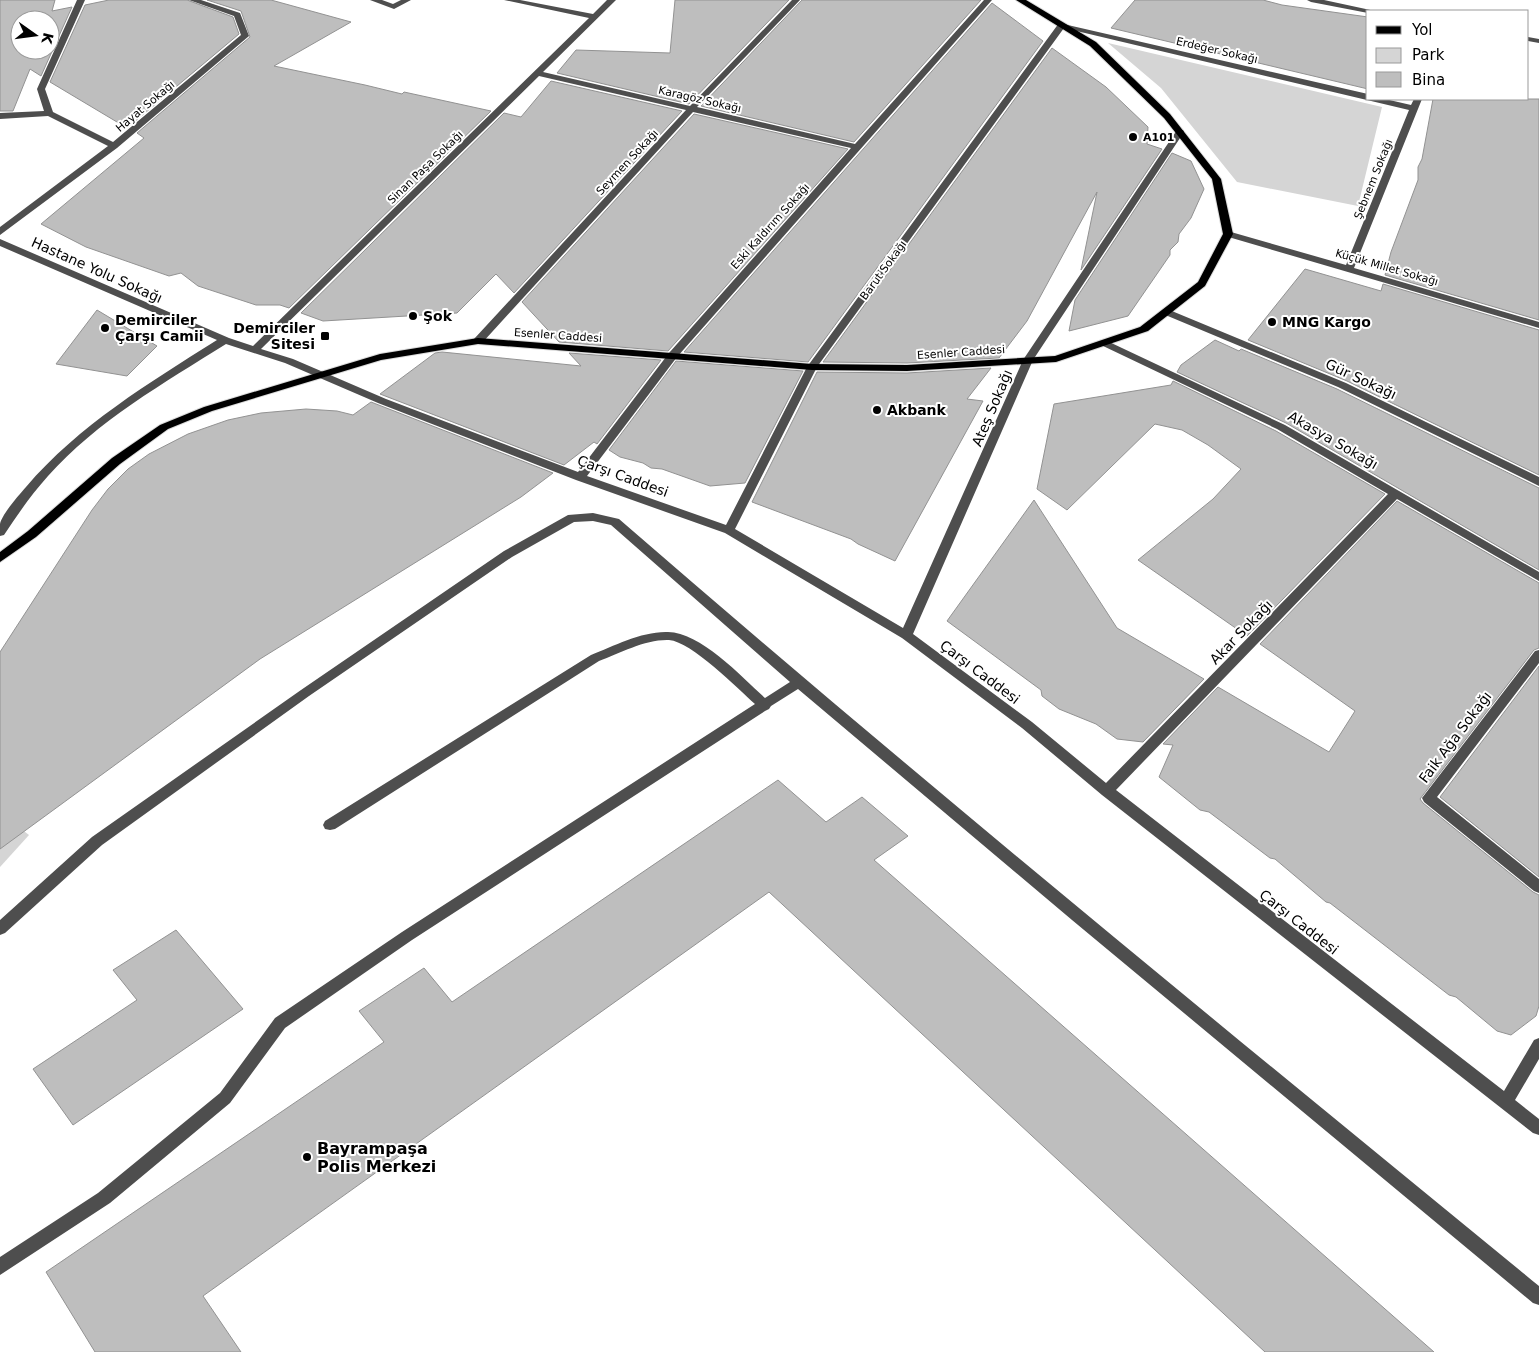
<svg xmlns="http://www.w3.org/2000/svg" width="1539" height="1352" font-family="'DejaVu Sans',sans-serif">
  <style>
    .green { fill: #d5d5d5 }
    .building { fill: #bebebe; stroke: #929292; fill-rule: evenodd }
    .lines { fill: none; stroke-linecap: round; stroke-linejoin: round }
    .major-casing { stroke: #dbdbdb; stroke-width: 2 }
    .minor { fill: #4e4e4e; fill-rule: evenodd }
    .major { fill: #000; fill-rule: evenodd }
    .poi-dot { fill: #000; stroke: #fff; stroke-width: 2 }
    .labels { text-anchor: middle; stroke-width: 4; stroke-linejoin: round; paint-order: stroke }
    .far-street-label { font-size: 11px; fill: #000; stroke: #fff }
    .far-poi-label { font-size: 11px; font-weight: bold; fill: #000; stroke: #fff; text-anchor: start }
    .street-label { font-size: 14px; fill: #000; stroke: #fff }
    .poi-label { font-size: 14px; font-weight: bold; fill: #000; stroke: #fff; text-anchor: start }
    .near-poi-label { font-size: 16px; font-weight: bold; fill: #000; stroke: #fff; text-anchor: start }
  </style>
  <rect width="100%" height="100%" fill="#fff"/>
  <g class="green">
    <path d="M 1108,43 L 1382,107 L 1358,206 L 1237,182 L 1161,88 Z"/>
    <path d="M 0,813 L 29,835 L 0,867 Z"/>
  </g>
  <g class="building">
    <path d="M 0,0 L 55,0 L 52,11 L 72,7 L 41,76 L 30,69 L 13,111 L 0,111 ZM 20,20 L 50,20 L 50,50 L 20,50 Z"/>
    <path d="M 109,0 L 187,0 L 233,17 L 239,34 L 127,128 L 50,82 L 85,5 Z"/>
    <path d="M 207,0 L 271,0 L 351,22 L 274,66 L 365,85 L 402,94 L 404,92 L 491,111 L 289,308 L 280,305 L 256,305 L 198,286 L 181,273 L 169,276 L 86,247 L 41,224 L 144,138 L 137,133 L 250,37 L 241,11 Z"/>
    <path d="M 675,0 L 789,0 L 689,104 L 557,73 L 576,50 L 670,53 Z"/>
    <path d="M 802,0 L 981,0 L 854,142 L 701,106 Z"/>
    <path d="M 1135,0 L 1263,0 L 1282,5 L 1368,17 L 1368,89 L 1111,28 Z"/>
    <path d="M 992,3 L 1043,41 L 808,362 L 684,352 Z"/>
    <path d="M 1052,48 L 1106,87 L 1148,127 L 1147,144 L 1162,149 L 1081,270 L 1097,192 L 1027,321 L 999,358 L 907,363 L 823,362 Z"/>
    <path d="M 551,81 L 682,111 L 514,293 L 496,274 L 457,313 L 323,321 L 301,313 L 504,113 L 521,117 Z"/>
    <path d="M 1433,99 L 1539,99 L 1539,320 L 1385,275 L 1391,252 L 1418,180 L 1418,167 L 1422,159 Z"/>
    <path d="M 694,114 L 848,149 L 668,351 L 559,342 L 522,302 Z"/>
    <path d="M 1172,153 L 1191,161 L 1204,189 L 1191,218 L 1179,234 L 1178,242 L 1170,250 L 1170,255 L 1128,316 L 1069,331 L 1075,300 Z"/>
    <path d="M 1305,269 L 1381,291 L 1383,284 L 1539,330 L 1539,475 L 1347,381 L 1248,340 Z"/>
    <path d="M 97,310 L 157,346 L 127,376 L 56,364 Z"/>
    <path d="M 1215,340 L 1239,351 L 1241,349 L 1337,389 L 1539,488 L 1539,570 L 1286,423 L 1177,372 L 1181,365 Z"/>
    <path d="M 442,352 L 581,366 L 569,353 L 661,360 L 597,444 L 594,442 L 564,465 L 380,394 L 435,353 Z"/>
    <path d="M 676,361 L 803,371 L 745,483 L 710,486 L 662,469 L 651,468 L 643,463 L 620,457 L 609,450 Z"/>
    <path d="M 991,368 L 967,399 L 983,401 L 895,561 L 858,544 L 851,539 L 752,502 L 817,372 L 907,373 Z"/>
    <path d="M 1173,381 L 1276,431 L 1385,494 L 1247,636 L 1138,560 L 1213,499 L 1241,469 L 1208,445 L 1182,430 L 1155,424 L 1067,510 L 1037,489 L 1054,404 L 1171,385 Z"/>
    <path d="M 371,402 L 553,473 L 521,497 L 260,659 L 0,849 L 0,652 L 92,510 L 108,489 L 128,469 L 149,454 L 188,434 L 228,420 L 261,413 L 306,409 L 337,411 L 353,415 Z"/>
    <path d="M 1034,500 L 1117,628 L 1204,679 L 1143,742 L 1117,739 L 1096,724 L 1059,709 L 1042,696 L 1041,690 L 947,621 Z"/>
    <path d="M 1397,501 L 1539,583 L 1539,648 L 1534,650 L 1420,799 L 1423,803 L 1533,892 L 1539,895 L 1539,1006 L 1536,1016 L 1511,1035 L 1497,1031 L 1456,997 L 1449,995 L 1330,903 L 1326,902 L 1275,859 L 1270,858 L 1209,812 L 1200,810 L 1159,777 L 1173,745 L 1163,744 L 1218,687 L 1329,752 L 1355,711 L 1260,644 Z"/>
    <path d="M 1539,666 L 1539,877 L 1440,797 Z"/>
    <path d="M 778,780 L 826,822 L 862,797 L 908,836 L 874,860 L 1434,1352 L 1265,1352 L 769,892 L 203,1296 L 241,1352 L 95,1352 L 46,1272 L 384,1042 L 359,1011 L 424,968 L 452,1002 Z"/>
    <path d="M 176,930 L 243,1009 L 73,1125 L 33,1069 L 137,1000 L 113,970 Z"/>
  </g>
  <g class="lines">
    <defs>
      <path id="major" d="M 1016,0 L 1026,0 L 1096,42 L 1170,114 L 1221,179 L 1233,234 L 1205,286 L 1148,331 L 1056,362 L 907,371 L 812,370 L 478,344 L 381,360 L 212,411 L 168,429 L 120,464 L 36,537 L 0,562 L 0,552 L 28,531 L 112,458 L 160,425 L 204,407 L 380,354 L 478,338 L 812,364 L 907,365 L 1055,356 L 1140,327 L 1198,282 L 1223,234 L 1212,179 L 1164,118 L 1090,46 Z"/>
    </defs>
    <use href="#major" class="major-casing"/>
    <g class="minor">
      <path d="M 77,0 L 85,0 L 45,89 L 53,112 L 113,142 L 241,35 L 234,16 L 189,0 L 201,0 L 240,13 L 249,36 L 117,148 L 0,235 L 0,227 L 108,146 L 48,116 L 0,119 L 0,113 L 44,111 L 37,89 Z"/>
      <path d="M 370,0 L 382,0 L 393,4 L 401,0 L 411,0 L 394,9 Z"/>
      <path d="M 504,0 L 520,0 L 593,14 L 607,0 L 616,0 L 543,72 L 690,106 L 792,0 L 800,0 L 697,107 L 855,144 L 984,0 L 992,0 L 677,357 L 587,476 L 726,525 L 807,367 L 1059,23 L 1368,94 L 1368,99 L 1385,99 L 1411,105 L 1414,99 L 1422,99 L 1354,268 L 1539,322 L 1539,328 L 1225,236 L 1223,234 L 1225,232 L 1231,232 L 1346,265 L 1409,110 L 1064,28 L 817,367 L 735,529 L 903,628 L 1023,360 L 1177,130 L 1183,130 L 1184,132 L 1033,360 L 913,634 L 1032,722 L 1106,783 L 1388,494 L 1277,429 L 1101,345 L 1100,343 L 1105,340 L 1285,425 L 1539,572 L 1539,581 L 1397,499 L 1116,790 L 1504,1091 L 1534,1040 L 1539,1038 L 1539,1059 L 1515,1100 L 1539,1119 L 1539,1135 L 1533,1133 L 1102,795 L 1022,728 L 902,638 L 725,533 L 576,480 L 378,403 L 285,363 L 226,344 C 164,383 97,421 48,476 C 31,495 18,514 4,535 L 0,536 C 0,532 0,528 0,524 C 2,514 19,495 26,487 C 79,425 149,383 217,340 L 0,246 L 0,239 L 229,338 L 253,346 L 589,18 ZM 539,76 L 686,110 L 474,339 L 473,341 L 478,344 L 482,343 L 693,112 L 851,148 L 669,353 L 578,472 L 386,399 L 293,359 L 261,349 Z"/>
      <path d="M 1307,0 L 1324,0 L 1375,11 L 1368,13 L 1311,2 Z"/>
      <path d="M 1528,37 L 1539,39 L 1539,43 L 1528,41 Z"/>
      <path d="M 1167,309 L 1346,383 L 1539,477 L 1539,486 L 1338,387 L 1163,314 L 1163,310 Z"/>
      <path d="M 593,513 L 619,519 C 921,781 1230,1033 1539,1286 L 1539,1305 L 1533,1303 L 1072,920 L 798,689 L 771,706 L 769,709 L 765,711 L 412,940 L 285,1028 L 230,1103 L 110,1203 L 0,1275 L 0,1257 L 98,1193 L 220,1093 L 275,1018 L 402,932 L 755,704 C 737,688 692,642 669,640 C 646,639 620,653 599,661 L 335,829 L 330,830 L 325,829 L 323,825 L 325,821 L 591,655 C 614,646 642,631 668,632 C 700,632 742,677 765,698 L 790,682 L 611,525 L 593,521 L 574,522 L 512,557 L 309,696 L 102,845 L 5,933 L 0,935 L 0,920 L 92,837 L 301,690 L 504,551 L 568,515 Z"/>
      <path d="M 1539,650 L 1539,663 L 1437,797 L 1539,879 L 1539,893 L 1534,891 L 1424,802 L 1422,798 L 1535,651 Z"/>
    </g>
    <use href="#major" class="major"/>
  </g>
  <g class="poi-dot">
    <circle cx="1133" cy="137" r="5"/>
    <circle cx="413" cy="316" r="5"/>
    <circle cx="1272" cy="322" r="5"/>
    <circle cx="105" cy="328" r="5"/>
    <rect x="320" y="331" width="10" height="10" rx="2.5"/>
    <circle cx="877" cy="410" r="5"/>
    <circle cx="307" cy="1157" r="5"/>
  </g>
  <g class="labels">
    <g class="far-street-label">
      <text transform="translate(1217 50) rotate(13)" y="4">Erdeğer Sokağı</text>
      <text transform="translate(700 99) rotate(13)" y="4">Karagöz Sokağı</text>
      <text transform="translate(145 106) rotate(-40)" y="4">Hayat Sokağı</text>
      <text transform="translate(627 162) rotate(-47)" y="4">Seymen Sokağı</text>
      <text transform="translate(425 167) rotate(-44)" y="4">Sinan Paşa Sokağı</text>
      <text transform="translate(1373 179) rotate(-68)" y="4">Şebnem Sokağı</text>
      <text transform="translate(770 226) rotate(-48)" y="4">Eski Kaldırım Sokağı</text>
      <text transform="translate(1387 267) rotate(16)" y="4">Küçük Millet Sokağı</text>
      <text transform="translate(883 270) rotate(-54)" y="4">Barut Sokağı</text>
      <text transform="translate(558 335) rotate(4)" y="4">Esenler Caddesi</text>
      <text transform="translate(961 352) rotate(-4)" y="4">Esenler Caddesi</text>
    </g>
    <g class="far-poi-label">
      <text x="1143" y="141">A101</text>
    </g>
    <g class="street-label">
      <text transform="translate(97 270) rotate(24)" y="5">Hastane Yolu Sokağı</text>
      <text transform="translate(1361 379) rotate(25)" y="5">Gür Sokağı</text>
      <text transform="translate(992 408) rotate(-67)" y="5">Ateş Sokağı</text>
      <text transform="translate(1333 440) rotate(30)" y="5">Akasya Sokağı</text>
      <text transform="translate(623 476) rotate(20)" y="5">Çarşı Caddesi</text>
      <text transform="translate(1241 632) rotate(-46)" y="5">Akar Sokağı</text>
      <text transform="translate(980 672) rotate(37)" y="5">Çarşı Caddesi</text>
      <text transform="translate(1455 737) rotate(-53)" y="5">Faik Ağa Sokağı</text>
      <text transform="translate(1299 922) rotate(38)" y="5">Çarşı Caddesi</text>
    </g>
    <g class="poi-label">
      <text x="423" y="321">Şok</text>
      <text x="115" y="325">Demirciler<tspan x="115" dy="16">Çarşı Camii</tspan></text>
      <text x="1282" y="327">MNG Kargo</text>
      <text x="315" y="333" text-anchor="end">Demirciler<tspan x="315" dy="16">Sitesi</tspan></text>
      <text x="887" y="415">Akbank</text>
    </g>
    <g class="near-poi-label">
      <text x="317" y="1154">Bayrampaşa<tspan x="317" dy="18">Polis Merkezi</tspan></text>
    </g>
  </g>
  <rect x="1366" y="10" width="162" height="90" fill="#ffffff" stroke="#999999"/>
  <rect x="1376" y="26" width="25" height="8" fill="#000000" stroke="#999999"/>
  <text x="1412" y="35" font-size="15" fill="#000000">Yol</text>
  <rect x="1376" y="48" width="25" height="15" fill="#d5d5d5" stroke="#999999"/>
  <text x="1412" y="60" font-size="15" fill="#000000">Park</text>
  <rect x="1376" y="72" width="25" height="15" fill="#bebebe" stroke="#999999"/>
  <text x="1412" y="85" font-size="15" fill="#000000">Bina</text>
  <g transform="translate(35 35) rotate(104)"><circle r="24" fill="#ffffff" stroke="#999999"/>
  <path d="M0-4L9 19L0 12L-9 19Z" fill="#000000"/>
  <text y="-8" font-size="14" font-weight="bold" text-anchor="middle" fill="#000000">K</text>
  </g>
</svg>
